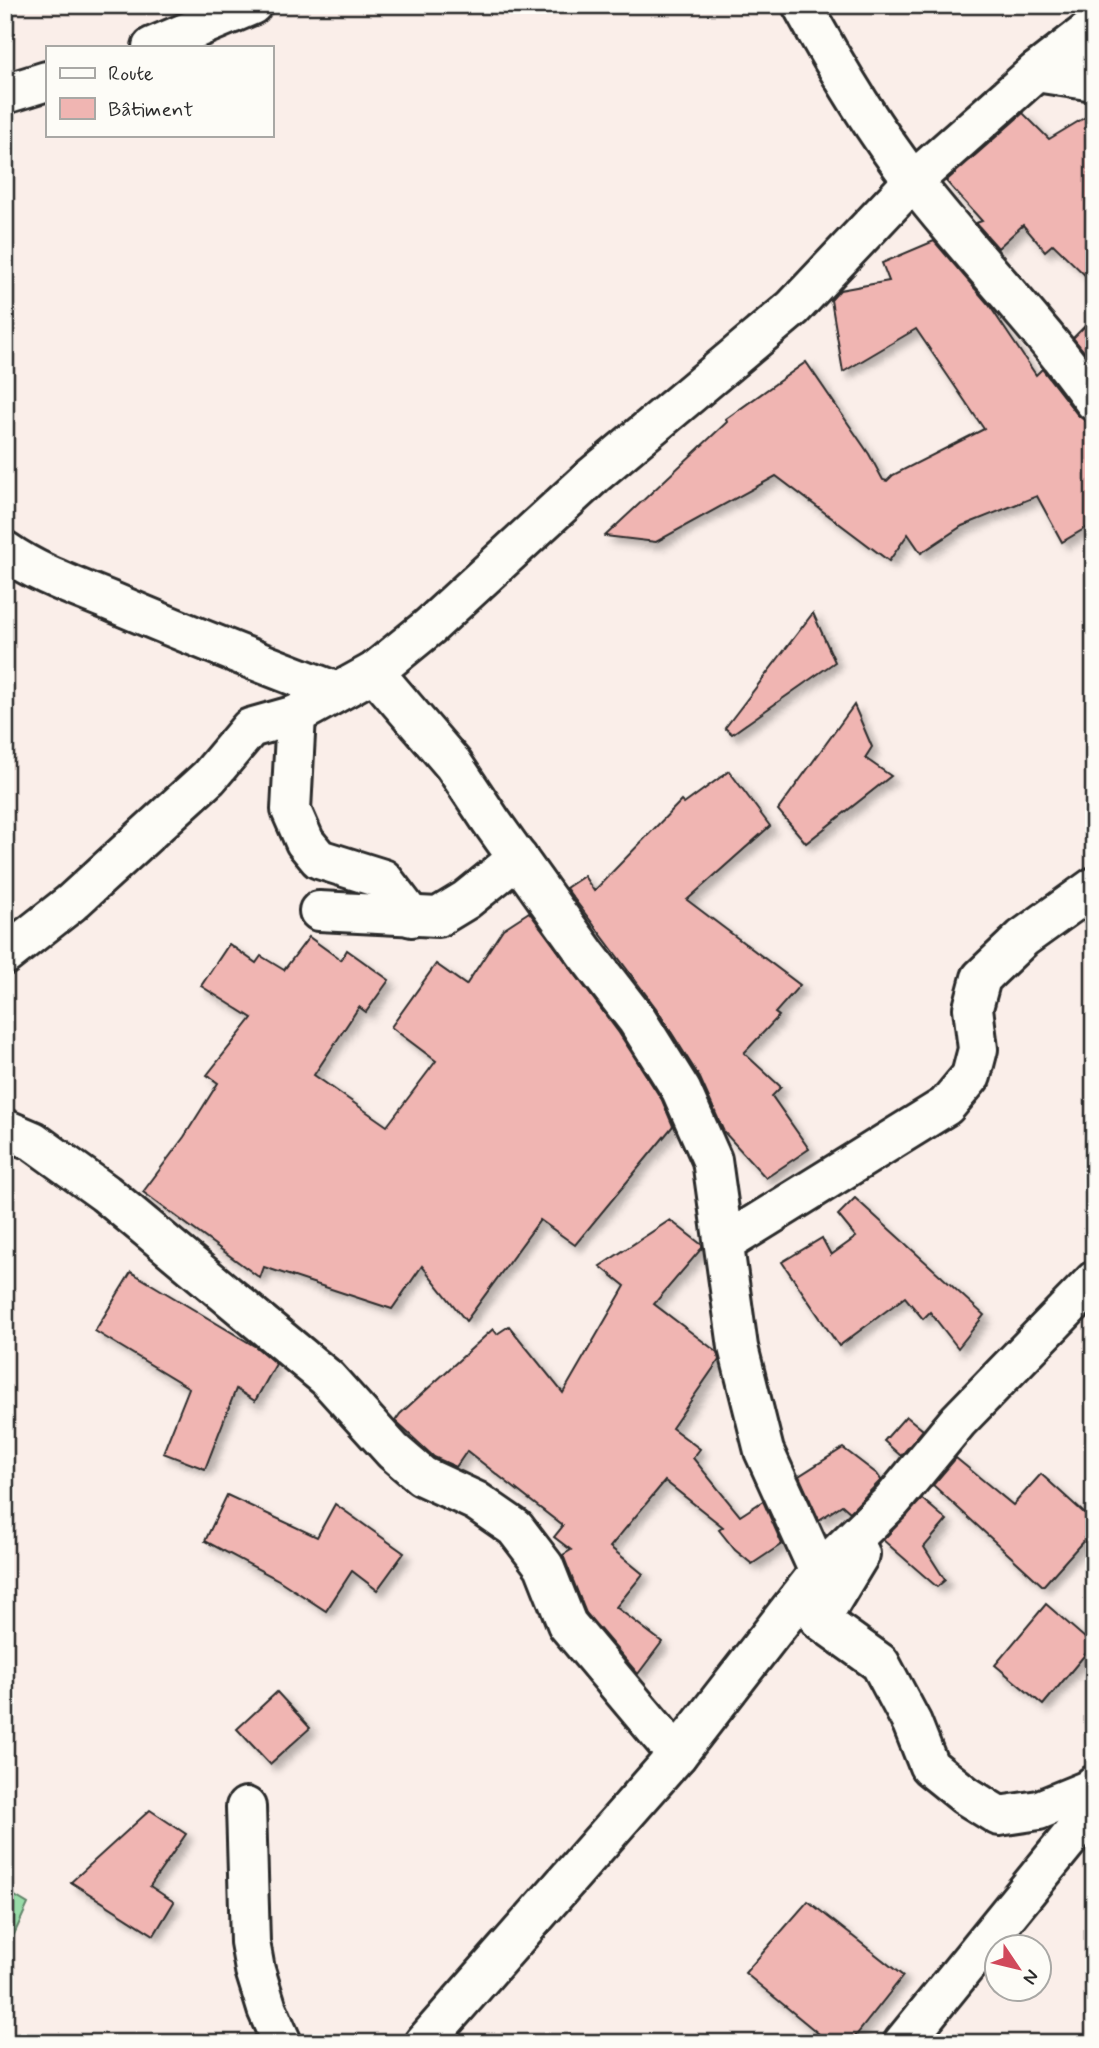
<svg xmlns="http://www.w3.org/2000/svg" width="1099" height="2048" font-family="Mynerve,sans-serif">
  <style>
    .green { fill: #98dca8; stroke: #62846a; stroke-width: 2 }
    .building { fill: #f0b5b2; stroke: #2b2b2b; stroke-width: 2; filter: url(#shadow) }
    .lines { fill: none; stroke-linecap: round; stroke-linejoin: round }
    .minor-casing { stroke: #2b2b2b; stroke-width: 44 }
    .minor { stroke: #fdfcf7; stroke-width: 38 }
  </style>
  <defs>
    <filter id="shadow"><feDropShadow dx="6" dy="6" stdDeviation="3.5" flood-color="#0004"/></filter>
  </defs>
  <rect width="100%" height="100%" fill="#faeee9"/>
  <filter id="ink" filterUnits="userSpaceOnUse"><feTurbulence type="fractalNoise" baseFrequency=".0143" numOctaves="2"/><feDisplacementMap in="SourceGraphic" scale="14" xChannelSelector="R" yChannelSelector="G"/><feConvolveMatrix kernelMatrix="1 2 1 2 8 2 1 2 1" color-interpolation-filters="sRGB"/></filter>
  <g filter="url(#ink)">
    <path class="green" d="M 5,1890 L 28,1904 L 5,1954 Z"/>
    <g class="building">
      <path d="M 1094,112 L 1094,284 L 1053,244 L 1045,251 L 1023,225 L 998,248 L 976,223 L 982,221 L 946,181 L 1023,113 L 1049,139 Z"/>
      <path d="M 934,241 L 989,305 L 1036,375 L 1042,369 L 1077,414 L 1085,421 L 1094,422 L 1094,523 L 1062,542 L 1037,496 L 962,526 L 921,553 L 908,534 L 889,561 L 776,476 L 656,542 L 605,536 L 727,422 L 726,419 L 806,362 L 869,454 L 883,480 L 887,481 L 893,475 L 984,429 L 916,329 L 843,372 L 831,300 L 840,290 L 889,281 L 882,263 Z"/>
      <path d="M 1094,317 L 1094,364 L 1073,338 Z"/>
      <path d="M 813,613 L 835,662 L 732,734 L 725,728 Z"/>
      <path d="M 854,705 L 872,747 L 865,758 L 891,776 L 806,843 L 778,810 Z"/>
      <path d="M 729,771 L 770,826 L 687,900 L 800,985 L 775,1013 L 779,1016 L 744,1053 L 781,1087 L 772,1096 L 809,1149 L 766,1178 L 724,1132 L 700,1078 L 656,1008 L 566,888 L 584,876 L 594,891 L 681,801 L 684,804 Z"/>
      <path d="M 529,912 L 619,1033 L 662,1100 L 673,1126 L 575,1245 L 540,1220 L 466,1321 L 422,1266 L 392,1309 L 264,1267 L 260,1278 L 143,1192 L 184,1137 L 218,1083 L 207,1075 L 252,1018 L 201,986 L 229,944 L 256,963 L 261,956 L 284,970 L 309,937 L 341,960 L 347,950 L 389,980 L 366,1012 L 359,1007 L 314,1075 L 387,1126 L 436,1061 L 391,1027 L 436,964 L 466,985 L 503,929 Z"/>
      <path d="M 855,1198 L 984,1315 L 958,1348 L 930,1312 L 923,1319 L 905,1297 L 839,1346 L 782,1262 L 822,1238 L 831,1255 L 856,1237 L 838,1215 Z"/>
      <path d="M 670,1220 L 702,1245 L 702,1248 L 654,1304 L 717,1352 L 719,1360 L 672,1428 L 700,1449 L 693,1458 L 740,1516 L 763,1501 L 782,1544 L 752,1564 L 735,1550 L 719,1530 L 723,1527 L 665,1481 L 610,1547 L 643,1574 L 616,1607 L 662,1642 L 638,1674 L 586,1613 L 563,1555 L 571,1550 L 554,1537 L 563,1526 L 467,1451 L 456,1467 L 434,1457 L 395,1421 L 400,1414 L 493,1329 L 497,1334 L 509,1326 L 563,1393 L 625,1286 L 600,1266 Z"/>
      <path d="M 131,1272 L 256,1347 L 276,1364 L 255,1401 L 236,1389 L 205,1469 L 163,1453 L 189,1388 L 95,1331 Z"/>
      <path d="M 906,1416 L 923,1430 L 901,1456 L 884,1441 Z"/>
      <path d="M 843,1448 L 877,1474 L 881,1480 L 850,1512 L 842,1505 L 819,1520 L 799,1476 Z"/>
      <path d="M 956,1458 L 1013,1505 L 1041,1474 L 1094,1522 L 1094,1529 L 1043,1586 L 933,1485 Z"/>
      <path d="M 227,1495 L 317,1537 L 335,1504 L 404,1553 L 377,1590 L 352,1571 L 326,1611 L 277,1579 L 205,1541 Z"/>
      <path d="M 922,1499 L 947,1520 L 924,1547 L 945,1580 L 937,1587 L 883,1540 Z"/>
      <path d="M 1046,1604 L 1093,1645 L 1043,1705 L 995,1665 Z"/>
      <path d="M 277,1692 L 310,1728 L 270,1764 L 237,1729 Z"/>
      <path d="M 150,1810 L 186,1834 L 150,1886 L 174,1902 L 154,1935 L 71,1882 Z"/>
      <path d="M 808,1901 L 903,1976 L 850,2043 L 830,2043 L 745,1973 Z"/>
    </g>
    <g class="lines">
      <defs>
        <g id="minor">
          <path d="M 802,5 C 834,64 873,129 914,182 C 972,257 1039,323 1094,401"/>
          <path d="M 152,47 L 252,5"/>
          <path d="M 1036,72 L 1094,81"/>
          <path d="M 5,94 L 47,81"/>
          <path d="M 5,551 C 39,575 79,588 117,604 C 190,635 263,664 337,692"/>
          <path d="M 374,672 L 453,764 L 491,821 L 586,954 L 637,1020 L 681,1090 L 712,1160 L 738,1347 L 764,1451 L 819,1572"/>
          <path d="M 296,715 L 291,810 L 305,842 L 319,859 L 383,879 L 412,917"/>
          <path d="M 319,911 L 438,917 L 466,900 L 518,858"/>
          <path d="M 5,955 L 71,903 L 209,777 L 250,728 L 296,715 L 374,672 L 429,627 L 594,475 L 793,308 L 913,181 L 1036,72 L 1094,27"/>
          <path d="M 5,1129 L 33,1141 L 105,1193 L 256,1319 L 327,1378 L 393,1451 L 422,1476 L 476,1501 L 515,1528 L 544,1566 L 567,1624 L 677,1755"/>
          <path d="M 725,1243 L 946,1106 L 971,1076 L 978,1049 L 973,1008 L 981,978 L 1023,938 L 1094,887"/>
          <path d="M 860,1554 L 820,1620 L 880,1663 L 912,1723 L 929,1766 L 965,1795 L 999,1816 L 1039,1810 L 1088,1790 L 1094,1785"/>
          <path d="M 246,1807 L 250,1942 L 255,1970 L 267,2009 L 282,2043"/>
          <path d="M 424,2043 L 677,1755 L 819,1572 L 892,1501 L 958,1421 L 1094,1281"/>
          <path d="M 903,2043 L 1094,1808"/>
        </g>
      </defs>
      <use href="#minor" class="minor-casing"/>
      <use href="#minor" class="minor"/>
    </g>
  </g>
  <rect width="1099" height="2048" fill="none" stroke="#fdfcf7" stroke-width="28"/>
  <rect x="14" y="14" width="1071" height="2020" fill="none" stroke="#2b2b2b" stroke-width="2.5" filter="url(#ink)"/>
  <rect x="46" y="46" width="228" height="91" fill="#fdfcf7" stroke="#a9a8a5" stroke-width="2"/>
  <rect x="60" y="68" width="35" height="10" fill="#fdfcf7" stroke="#a9a8a5" stroke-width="2"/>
  <text x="108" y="80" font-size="21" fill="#2b2b2b">Route</text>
  <rect x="60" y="98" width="35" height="21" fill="#f0b5b2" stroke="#a9a8a5" stroke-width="2"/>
  <text x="108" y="116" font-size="21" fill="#2b2b2b">Bâtiment</text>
  <g transform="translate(1018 1968) rotate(125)"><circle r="33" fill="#fdfcf7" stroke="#a9a8a5" stroke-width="2"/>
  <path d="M0-5L12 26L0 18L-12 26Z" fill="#d1495b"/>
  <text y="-10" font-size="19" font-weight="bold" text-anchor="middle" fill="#2b2b2b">N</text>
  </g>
</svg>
